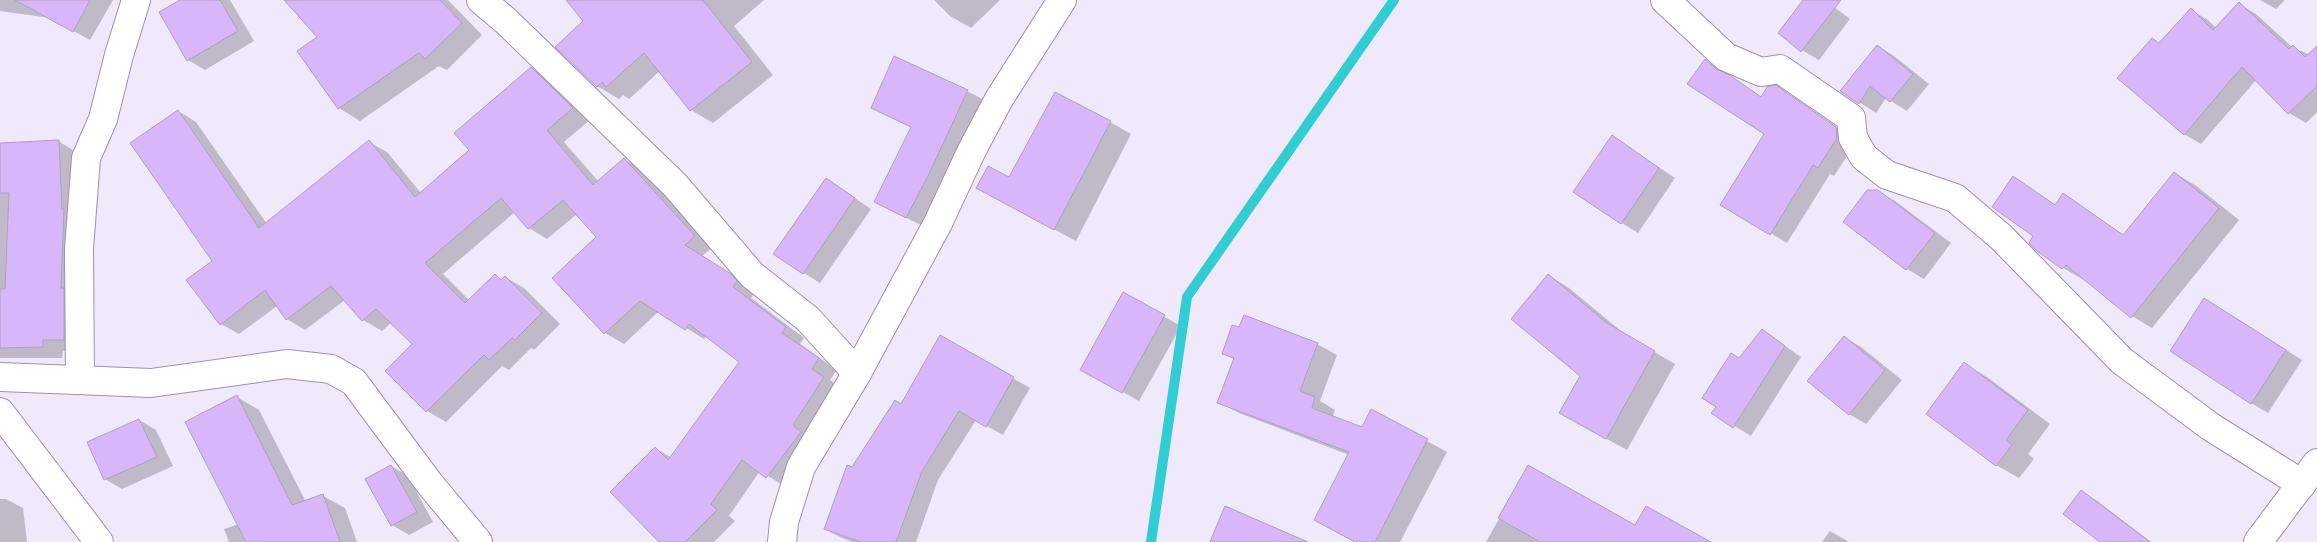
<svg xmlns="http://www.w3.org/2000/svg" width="2317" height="542" font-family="'Nunito Sans',sans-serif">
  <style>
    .shadow { fill: #0003 }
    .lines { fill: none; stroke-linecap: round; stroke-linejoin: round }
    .stream { stroke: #30cdd3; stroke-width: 10 }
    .building { fill: #d7b7fa; stroke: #aea0be }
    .minor-casing { stroke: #9e91af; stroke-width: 30 }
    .major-casing { stroke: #9e91af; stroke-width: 30 }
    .minor { stroke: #fff; stroke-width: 28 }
    .major { stroke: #fff; stroke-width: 28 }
  </style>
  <rect width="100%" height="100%" fill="#f0e8fb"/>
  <g class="shadow">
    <path d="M 0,0 L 113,0 L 90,40 L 50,18 L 0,11 Z"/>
    <path d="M 182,0 L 230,0 L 254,41 L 205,70 L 188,60 Z"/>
    <path d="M 286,0 L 448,0 L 482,35 L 447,70 L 439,66 L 360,121 L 339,108 L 319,37 Z"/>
    <path d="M 568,0 L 764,0 L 734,26 L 773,75 L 713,123 L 691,110 L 660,71 L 629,99 L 623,95 L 619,99 L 597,86 L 585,21 Z"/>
    <path d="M 934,0 L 1000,0 L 971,28 L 950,16 Z"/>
    <path d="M 1805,0 L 1825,0 L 1850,19 L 1819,60 L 1802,50 L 1780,33 Z"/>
    <path d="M 2260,0 L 2285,0 L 2276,9 Z"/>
    <path d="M 2239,4 L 2256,14 L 2292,47 L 2317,58 L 2317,112 L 2306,123 L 2289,113 L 2256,80 L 2201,144 L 2184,134 L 2160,44 L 2191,10 L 2208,20 L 2216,28 Z"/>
    <path d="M 1878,46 L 1894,56 L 1929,84 L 1907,111 L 1886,98 L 1876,113 L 1842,91 Z"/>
    <path d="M 1706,61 L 1762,97 L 1776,87 L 1852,137 L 1853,147 L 1834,176 L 1830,174 L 1787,243 L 1722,204 L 1766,133 Z"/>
    <path d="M 531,68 L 550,79 L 591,119 L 564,142 L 599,182 L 624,159 L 643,170 L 713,247 L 702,256 L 750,287 L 755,292 L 751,298 L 804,338 L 800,344 L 837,370 L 830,380 L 842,389 L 786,487 L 760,471 L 729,516 L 735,521 L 714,542 L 661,542 L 655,448 L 672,458 L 741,361 L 706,336 L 704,339 L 659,311 L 624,344 L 605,333 L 554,278 L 598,237 L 577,214 L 547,239 L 529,228 L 515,212 L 443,274 L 470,301 L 495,275 L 503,280 L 505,277 L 524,288 L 560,324 L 534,350 L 531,348 L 509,370 L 502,366 L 446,422 L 427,411 L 414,344 L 391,323 L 382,331 L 363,320 L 345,300 L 305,330 L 287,319 L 277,306 L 239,334 L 221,324 L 214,261 L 178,111 L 196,122 L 267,224 L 369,142 L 387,152 L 421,193 L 471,150 Z"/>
    <path d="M 967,91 L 984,100 L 923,226 L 892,211 L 912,128 L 872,107 Z"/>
    <path d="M 1110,122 L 1131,134 L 1076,241 L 999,200 L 1010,179 Z"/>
    <path d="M 1612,136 L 1675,178 L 1638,233 L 1622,223 Z"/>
    <path d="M 58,141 L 78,153 L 84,351 L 63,351 L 62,358 L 0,358 L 0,144 Z"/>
    <path d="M 2174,173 L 2195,185 L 2239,220 L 2152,328 L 2132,316 L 2085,279 L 2084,280 L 2063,268 L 2038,250 L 2035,236 L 2014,178 L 2056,205 L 2063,195 L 2124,235 Z"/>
    <path d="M 826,179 L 871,209 L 820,283 L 804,273 Z"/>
    <path d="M 1877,191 L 1895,201 L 1951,243 L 1924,279 L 1907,269 L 1844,222 Z"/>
    <path d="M 1549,276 L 1569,288 L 1627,336 L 1675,364 L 1627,450 L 1581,425 L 1581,376 Z"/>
    <path d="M 1123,294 L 1181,326 L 1139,401 L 1099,379 Z"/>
    <path d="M 2221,309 L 2302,360 L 2268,413 L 2251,403 Z"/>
    <path d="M 1762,330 L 1801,357 L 1751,436 L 1713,413 Z"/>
    <path d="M 940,337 L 1030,388 L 1003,435 L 976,420 L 938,480 L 916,542 L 853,542 L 842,538 L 825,529 L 853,469 L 902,406 Z"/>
    <path d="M 1844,337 L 1861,347 L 1902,380 L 1866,424 L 1849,414 Z"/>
    <path d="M 1317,344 L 1337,355 L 1320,401 L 1335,410 L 1333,417 L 1363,428 L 1372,411 L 1447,452 L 1400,542 L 1356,542 L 1349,455 L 1239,413 L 1219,402 L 1235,360 L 1224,353 Z"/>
    <path d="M 1964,364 L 1987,377 L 2050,424 L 2028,454 L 2034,459 L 2019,478 L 1996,465 Z"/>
    <path d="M 237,397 L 259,410 L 306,502 L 323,496 L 345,508 L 357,542 L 229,542 L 224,529 L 239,524 Z"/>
    <path d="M 139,420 L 156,430 L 173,466 L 122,489 L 105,479 Z"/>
    <path d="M 391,466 L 408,476 L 433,522 L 409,535 L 392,525 Z"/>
    <path d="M 1529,466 L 1636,527 L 1708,542 L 1486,542 Z"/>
    <path d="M 2081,492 L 2096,500 L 2151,542 L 2102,542 Z"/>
    <path d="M 0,499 L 6,499 L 23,508 L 27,542 L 0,542 Z"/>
    <path d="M 1830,531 L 1849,542 L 1822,542 Z"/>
  </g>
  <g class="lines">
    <path class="stream" d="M 1151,542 L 1187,297 L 1394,0"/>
  </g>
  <g class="building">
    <path d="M 15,0 L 90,0 L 73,32 Z"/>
    <path d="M 180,0 L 220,0 L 238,31 L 187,61 L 159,12 Z"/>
    <path d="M 284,0 L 440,0 L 462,23 L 425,59 L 419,53 L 338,109 L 297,51 L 317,37 Z"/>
    <path d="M 566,0 L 703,0 L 752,62 L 690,111 L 644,53 L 606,87 L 602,82 L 597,87 L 555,47 L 583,21 Z"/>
    <path d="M 1803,0 L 1841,0 L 1801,52 L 1778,33 Z"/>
    <path d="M 2239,2 L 2289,49 L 2293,45 L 2305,57 L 2317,46 L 2317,86 L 2288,114 L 2242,67 L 2184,135 L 2117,78 L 2152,38 L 2159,43 L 2191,8 L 2213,30 Z"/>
    <path d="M 1877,45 L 1913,74 L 1890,102 L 1870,86 L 1859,104 L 1840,91 Z"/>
    <path d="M 894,56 L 968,90 L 928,176 L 906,218 L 874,202 L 911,127 L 871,108 Z"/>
    <path d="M 1705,59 L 1716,69 L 1731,76 L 1761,97 L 1767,87 L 1776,85 L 1836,127 L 1837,138 L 1818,168 L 1813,165 L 1770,235 L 1720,205 L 1764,134 L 1687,84 Z"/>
    <path d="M 531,67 L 573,108 L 547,130 L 593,185 L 624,158 L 695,236 L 685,245 L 731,274 L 737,281 L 733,287 L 786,327 L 782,333 L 819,358 L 812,369 L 824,377 L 793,425 L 801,432 L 766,478 L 742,460 L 711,504 L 717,510 L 685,542 L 659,542 L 610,492 L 655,447 L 668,460 L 739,362 L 689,324 L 685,330 L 640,301 L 604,334 L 552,278 L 596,237 L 563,200 L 528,229 L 501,198 L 425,263 L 465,303 L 495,274 L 501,280 L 505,276 L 542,313 L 515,340 L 512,338 L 489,360 L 484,355 L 426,412 L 385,371 L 412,344 L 376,309 L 362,321 L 331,286 L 286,320 L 265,290 L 220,325 L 186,280 L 212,261 L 130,143 L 178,110 L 259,228 L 369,140 L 415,197 L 469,150 L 454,133 Z"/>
    <path d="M 1055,92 L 1111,121 L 1054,230 L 976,188 L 988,166 L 1009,177 Z"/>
    <path d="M 1612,135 L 1659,168 L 1621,224 L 1573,192 Z"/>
    <path d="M 59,140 L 62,209 L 64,209 L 61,288 L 64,288 L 64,340 L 43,340 L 43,347 L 0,348 L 0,289 L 5,289 L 9,193 L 0,193 L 0,143 Z"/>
    <path d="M 2174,172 L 2219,208 L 2131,318 L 2066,265 L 2062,269 L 2037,251 L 2029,243 L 2033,236 L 1992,207 L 2013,176 L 2055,205 L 2063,193 L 2123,235 Z"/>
    <path d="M 826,178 L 855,198 L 803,274 L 773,254 Z"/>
    <path d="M 1867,190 L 1878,190 L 1935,233 L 1906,270 L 1843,222 Z"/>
    <path d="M 1548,274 L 1607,323 L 1655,351 L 1606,439 L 1559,413 L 1580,376 L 1511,319 Z"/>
    <path d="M 1123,292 L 1165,315 L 1122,393 L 1080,370 Z"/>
    <path d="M 2204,298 L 2286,350 L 2251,404 L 2170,351 Z"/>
    <path d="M 1244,315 L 1318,343 L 1300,391 L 1315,397 L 1312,408 L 1362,427 L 1371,409 L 1428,439 L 1375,542 L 1355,542 L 1314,520 L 1349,452 L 1217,403 L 1234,358 L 1222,354 L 1232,325 L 1239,327 Z"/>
    <path d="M 1762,329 L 1785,346 L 1733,428 L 1711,413 L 1716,407 L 1702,398 L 1731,353 L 1739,358 Z"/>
    <path d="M 940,335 L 1014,377 L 986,427 L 959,411 L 922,471 L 896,542 L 861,542 L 824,529 L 847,465 L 852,467 L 895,400 L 901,404 Z"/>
    <path d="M 1844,336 L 1885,370 L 1849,415 L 1807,381 Z"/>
    <path d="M 1964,362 L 2028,410 L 2006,440 L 2012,445 L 1996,466 L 1926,414 Z"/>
    <path d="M 237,395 L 292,505 L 323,494 L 340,542 L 246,542 L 185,422 Z"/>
    <path d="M 139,419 L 157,457 L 104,480 L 87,442 Z"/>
    <path d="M 391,465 L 417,512 L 391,526 L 365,479 Z"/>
    <path d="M 1528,465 L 1635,525 L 1646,506 L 1711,542 L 1540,542 L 1498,518 Z"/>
    <path d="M 2081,490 L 2150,542 L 2100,542 L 2063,514 Z"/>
    <path d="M 1225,506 L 1308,542 L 1210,542 Z"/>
  </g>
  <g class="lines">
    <defs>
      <g id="minor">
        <path d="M 481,0 L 506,21 L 675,185 L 752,275 L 808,319 L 857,373"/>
        <path d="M 1665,0 L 1726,57 L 1761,72 L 1780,69 L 1851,118 L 1853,138 L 1864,157 L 1887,175 L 1955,198 L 2001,237 L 2122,361 L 2211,427 L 2302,484"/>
        <path d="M 0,377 L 151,383 L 287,364 L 331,369 L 354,382 L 429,483 L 478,542"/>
        <path d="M 80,380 L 79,249 L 86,158 L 103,119 L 119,55 L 136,0"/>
        <path d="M 0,412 L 99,542"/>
        <path d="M 782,542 L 784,522 L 801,467 L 857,373 L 938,223 L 972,150 L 999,99 L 1062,0"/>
      </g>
      <path id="major" d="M 2258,542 L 2317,463"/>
    </defs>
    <use href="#minor" class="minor-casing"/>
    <use href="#major" class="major-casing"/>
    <use href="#minor" class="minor"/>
    <use href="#major" class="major"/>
  </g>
</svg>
